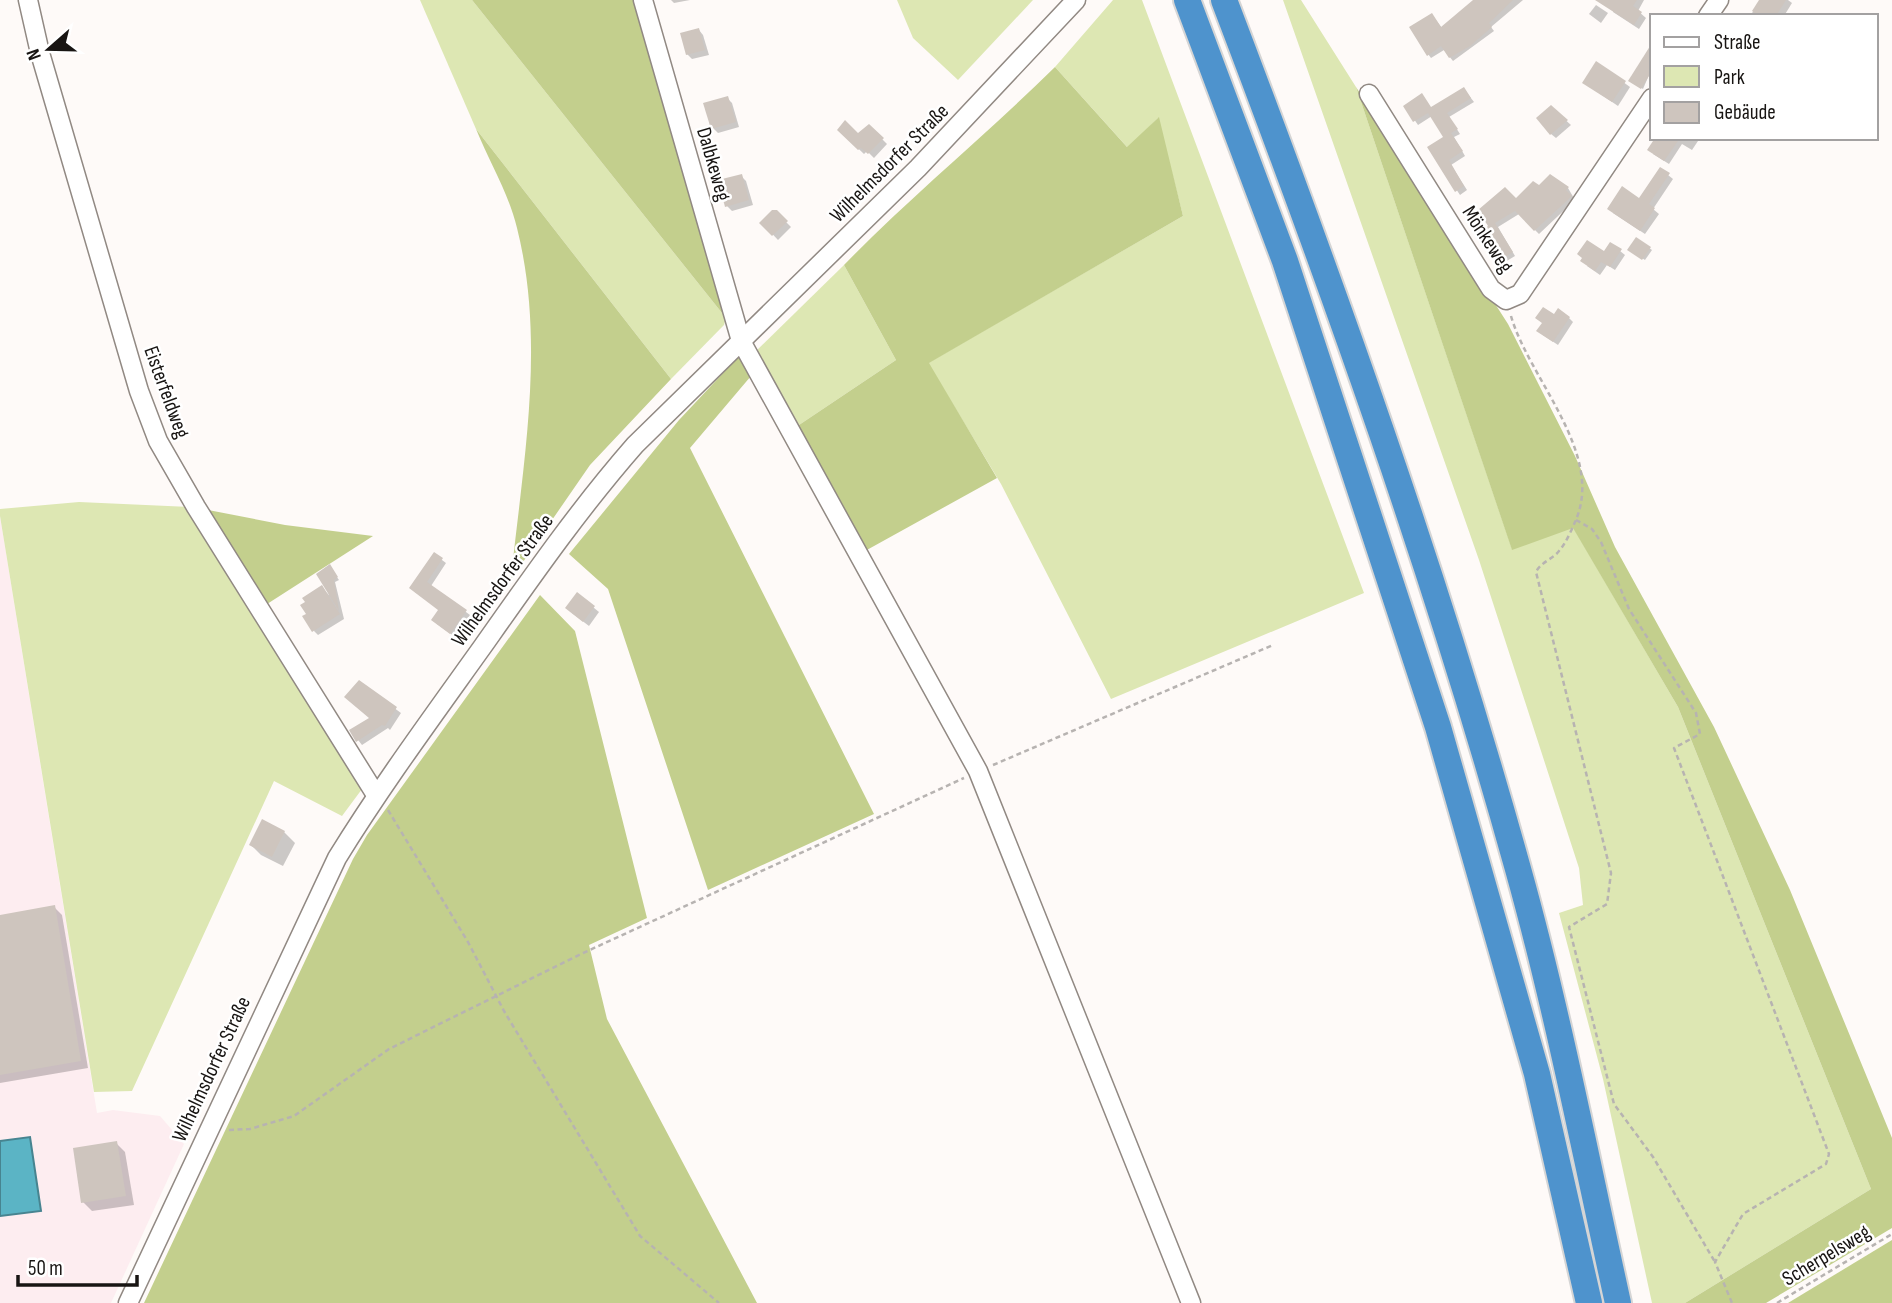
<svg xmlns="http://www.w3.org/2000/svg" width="1892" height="1303" font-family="'Sofia Sans Condensed',sans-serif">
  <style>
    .industrial { fill: #fdedf0 }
    .green { fill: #dde7b3 }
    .forest { fill: #c3cf8d }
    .water { fill: #5bb4c5; stroke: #478490; stroke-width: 2 }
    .shadow { fill: #0003 }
    .building { fill: #cec5be }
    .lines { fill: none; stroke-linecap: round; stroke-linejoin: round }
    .minor-casing { stroke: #918983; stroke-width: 21 }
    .highway-casing { stroke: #d5d5d5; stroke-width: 30 }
    .path { stroke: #b7b3b1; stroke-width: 2.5; stroke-dasharray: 5 3.5; stroke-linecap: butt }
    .minor { stroke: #fff; stroke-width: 18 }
    .highway { stroke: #4e93cd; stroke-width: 26 }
    .labels { text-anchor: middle; stroke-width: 5; stroke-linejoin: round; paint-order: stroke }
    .street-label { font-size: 21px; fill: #181513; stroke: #fff }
  </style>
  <rect width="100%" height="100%" fill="#fefaf8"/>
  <path class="industrial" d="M 0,516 L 97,1113 L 113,1110 L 160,1116 L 184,1144 L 111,1303 L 0,1303 Z"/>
  <g class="green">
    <path d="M 420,0 L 472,0 L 726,318 L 724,325 L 671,379 L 476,129 Z"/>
    <path d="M 897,0 L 1033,0 L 958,80 L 913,38 Z"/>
    <path d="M 1113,0 L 1142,0 L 1364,593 L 1111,699 L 1001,484 L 928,363 L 1183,216 L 1158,118 L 1128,148 L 1055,67 Z"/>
    <path d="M 1283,0 L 1301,0 L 1356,87 L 1512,549 L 1573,527 L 1678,707 L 1871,1189 L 1685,1303 L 1652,1303 L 1603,1079 L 1559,913 L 1583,905 L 1579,868 L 1479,560 Z"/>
    <path d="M 844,265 L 896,360 L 796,427 L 755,352 Z"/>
    <path d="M 79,502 L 190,507 L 365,785 L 342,816 L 274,781 L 132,1091 L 94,1092 L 0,516 L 0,509 Z"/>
  </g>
  <g class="forest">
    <path d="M 472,0 L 635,0 L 726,318 Z"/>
    <path d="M 1055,67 L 1127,147 L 1159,117 L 1183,216 L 929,363 L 997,478 L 865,551 L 796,427 L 896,360 L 844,265 C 911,196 986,135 1055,67 Z"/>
    <path d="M 1356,87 L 1508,324 L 1575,456 L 1615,547 L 1714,727 L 1790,890 L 1892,1138 L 1892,1228 L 1766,1303 L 1685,1303 L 1871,1189 L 1678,707 L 1573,528 L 1512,550 Z"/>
    <path d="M 476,129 L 671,379 L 590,465 L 503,591 L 511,578 C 523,463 546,343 517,228 C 509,194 489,161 476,129 Z"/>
    <path d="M 740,355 L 751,376 L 690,448 L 874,814 L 708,890 L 608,589 L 569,554 L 679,420 Z"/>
    <path d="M 203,509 L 285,525 L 373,536 L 264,606 Z"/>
    <path d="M 540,595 L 575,631 L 647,918 L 589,945 L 607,1019 L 757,1303 L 144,1303 L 353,859 L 367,835 Z"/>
    <path d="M 1892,1240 L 1892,1303 L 1788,1303 Z"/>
  </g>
  <path class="water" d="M 30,1137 L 41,1211 L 0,1216 L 0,1141 Z"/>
  <g class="shadow">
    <path d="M 671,0 L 690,0 L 674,3 Z"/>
    <path d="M 1478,0 L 1523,0 L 1491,27 L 1494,31 L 1453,61 L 1444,50 L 1431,58 L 1428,54 L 1432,15 L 1442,28 Z"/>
    <path d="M 1613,0 L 1644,0 L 1638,11 L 1646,18 L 1639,29 L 1613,12 Z"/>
    <path d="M 1761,0 L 1788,0 L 1792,3 L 1784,16 L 1750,16 Z"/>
    <path d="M 1596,5 L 1608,13 L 1601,23 L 1589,14 Z"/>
    <path d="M 699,30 L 703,35 L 709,55 L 692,59 L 687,54 Z"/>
    <path d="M 1597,63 L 1630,87 L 1618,106 L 1584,83 Z"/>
    <path d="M 1649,75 L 1643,89 L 1632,82 Z"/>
    <path d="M 1464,89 L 1474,102 L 1449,117 L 1460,134 L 1454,137 L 1465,156 L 1451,165 L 1467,190 L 1460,195 L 1429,148 L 1446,138 L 1432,116 L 1418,125 L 1405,106 L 1432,109 Z"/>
    <path d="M 727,98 L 732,103 L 739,127 L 718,133 L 713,128 Z"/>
    <path d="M 1551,107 L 1571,125 L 1556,138 L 1551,134 Z"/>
    <path d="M 869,126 L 887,144 L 874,158 L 867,151 L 864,154 L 839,130 L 858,135 Z"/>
    <path d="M 1657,138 L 1700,138 L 1692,150 L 1682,144 L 1669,164 L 1653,154 Z"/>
    <path d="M 1668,175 L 1673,179 L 1653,209 L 1659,214 L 1645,234 L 1613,213 L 1639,200 Z"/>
    <path d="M 741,176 L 746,181 L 753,205 L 732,211 L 727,206 Z"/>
    <path d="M 1539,188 L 1568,188 L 1575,200 L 1539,234 L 1519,214 L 1498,227 L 1515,256 L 1500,265 L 1497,262 L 1495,243 L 1487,229 L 1516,201 Z"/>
    <path d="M 776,212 L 791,227 L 778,240 L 762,223 Z"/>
    <path d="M 1636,239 L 1652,250 L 1645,260 L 1631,251 Z"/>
    <path d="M 1620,251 L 1625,255 L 1615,270 L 1607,265 L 1600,275 L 1587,266 L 1604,253 Z"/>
    <path d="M 1555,317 L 1569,318 L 1573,322 L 1558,345 L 1543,335 L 1543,323 Z"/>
    <path d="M 434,554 L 446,563 L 431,586 L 470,615 L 455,637 L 437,624 L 440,610 L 415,592 Z"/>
    <path d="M 331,569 L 339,580 L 335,582 L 344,619 L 318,635 L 314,631 L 321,587 L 329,595 Z"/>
    <path d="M 577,594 L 599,612 L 589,626 L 572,613 Z"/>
    <path d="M 359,682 L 401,713 L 390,730 L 388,728 L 362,745 L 351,731 L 371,718 Z"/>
    <path d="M 284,832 L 295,843 L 283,866 L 261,855 L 251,845 Z"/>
    <path d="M 54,907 L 62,915 L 88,1068 L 0,1083 L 0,916 Z"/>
    <path d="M 116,1143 L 125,1152 L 134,1205 L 92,1211 L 83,1202 Z"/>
  </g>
  <g class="building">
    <path d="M 1473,0 L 1513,0 L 1489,23 L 1492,27 L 1470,46 L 1449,58 L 1441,46 L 1427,56 L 1409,27 L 1432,13 L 1441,27 Z"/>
    <path d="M 1595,0 L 1637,0 L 1633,6 L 1642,12 L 1634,25 Z"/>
    <path d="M 1759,0 L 1786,0 L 1776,16 L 1759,16 L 1752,11 Z"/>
    <path d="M 699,28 L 705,50 L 686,55 L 680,33 Z"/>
    <path d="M 1652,43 L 1652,71 L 1641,89 L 1628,81 Z"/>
    <path d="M 1596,61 L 1626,81 L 1612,102 L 1582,83 Z"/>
    <path d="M 1464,87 L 1471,98 L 1447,113 L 1458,129 L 1451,133 L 1463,151 L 1449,160 L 1464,186 L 1455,192 L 1427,147 L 1443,137 L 1428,113 L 1413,122 L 1403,106 L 1422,93 L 1431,107 Z"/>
    <path d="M 728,96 L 736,122 L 711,129 L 703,103 Z"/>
    <path d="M 1551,105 L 1568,120 L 1550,135 L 1536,118 Z"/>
    <path d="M 845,120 L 858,133 L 869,124 L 884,138 L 868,154 L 861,148 L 858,150 L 837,130 Z"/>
    <path d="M 1655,138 L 1680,138 L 1664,161 L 1647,150 Z"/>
    <path d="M 1660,167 L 1670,173 L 1649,204 L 1655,208 L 1640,231 L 1607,209 L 1622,186 L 1639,198 Z"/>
    <path d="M 742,174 L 749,200 L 725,207 L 718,180 Z"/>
    <path d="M 1550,174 L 1569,187 L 1566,190 L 1572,196 L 1534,231 L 1515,211 L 1495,223 L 1513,252 L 1495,263 L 1485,247 L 1493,242 L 1484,229 L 1488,226 L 1478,210 L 1505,187 L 1516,198 L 1533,181 L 1539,185 Z"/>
    <path d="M 772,210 L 777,210 L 788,221 L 772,236 L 759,223 Z"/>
    <path d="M 1636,237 L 1651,247 L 1642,260 L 1627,250 Z"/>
    <path d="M 1587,240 L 1604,251 L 1610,242 L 1622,249 L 1610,267 L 1601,262 L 1595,271 L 1580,261 L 1582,258 L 1577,254 Z"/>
    <path d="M 1543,307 L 1554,314 L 1558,308 L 1570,317 L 1553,342 L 1536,331 L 1542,323 L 1535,318 Z"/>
    <path d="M 434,552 L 443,558 L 427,582 L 467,610 L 450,634 L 431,620 L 438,610 L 409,588 Z"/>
    <path d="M 330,564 L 338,577 L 334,580 L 339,611 L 316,574 Z"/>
    <path d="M 322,585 L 340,614 L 312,632 L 302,616 L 306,614 L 300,605 L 305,602 L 302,598 Z"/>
    <path d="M 577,592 L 595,606 L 583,622 L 565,608 Z"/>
    <path d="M 359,680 L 397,707 L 385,726 L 382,725 L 356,742 L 349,730 L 369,718 L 344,697 Z"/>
    <path d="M 262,819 L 285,831 L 272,857 L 249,845 Z"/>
    <path d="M 55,905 L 81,1061 L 0,1075 L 0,915 Z"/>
    <path d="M 117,1141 L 126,1196 L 81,1203 L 73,1148 Z"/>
  </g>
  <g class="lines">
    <defs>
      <g id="minor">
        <path d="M 28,0 L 40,53 L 139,391 L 158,441 L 196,507 L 376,795"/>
        <path d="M 643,0 L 741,341 L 978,771 L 1191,1303"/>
        <path d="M 1708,16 L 1719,0"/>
        <path d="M 1369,94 L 1491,289 L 1506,300 L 1520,294 L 1652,98"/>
        <path d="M 128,1303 L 337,858 C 382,785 433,716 483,646 C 531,578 579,509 635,445 L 918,168 L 1076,0"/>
      </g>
      <g id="highway">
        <path d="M 1187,0 L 1285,261 L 1438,727 L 1537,1074 L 1589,1303"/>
        <path d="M 1224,0 C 1333,286 1436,574 1518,869 C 1558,1012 1586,1158 1618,1303"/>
      </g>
    </defs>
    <use href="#minor" class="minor-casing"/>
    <use href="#highway" class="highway-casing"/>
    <g class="path">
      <path d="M 1511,316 C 1529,379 1606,454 1575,522 C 1571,531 1566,543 1559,551 C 1553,559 1541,562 1536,572 L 1611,873 L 1607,904 L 1569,927 L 1614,1104 L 1653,1157 L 1715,1262"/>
      <path d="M 1576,520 L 1592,529 L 1601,542 L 1629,609 L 1696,713 L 1700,734 L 1674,748 L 1829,1154 L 1826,1164 L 1743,1214 L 1715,1262 L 1732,1303"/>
      <path d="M 993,765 L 1273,645"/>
      <path d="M 388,810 L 468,942 L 504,1011 L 640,1236 L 719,1303"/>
      <path d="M 229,1130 L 250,1129 L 294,1116 L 389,1049 L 581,954 L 964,778"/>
      <path d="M 1777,1303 L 1892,1234"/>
    </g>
    <use href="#minor" class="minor"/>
    <use href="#highway" class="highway"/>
  </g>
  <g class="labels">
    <g class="street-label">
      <text transform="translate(889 163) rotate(-45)" y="7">Wilhelmsdorfer Straße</text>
      <text transform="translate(714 164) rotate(74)" y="7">Dalbkeweg</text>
      <text transform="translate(1488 239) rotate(57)" y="7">Mönkeweg</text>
      <text transform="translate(167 392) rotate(70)" y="7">Eisterfeldweg</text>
      <text transform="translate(502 580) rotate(-54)" y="7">Wilhelmsdorfer Straße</text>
      <text transform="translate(211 1069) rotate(-65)" y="7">Wilhelmsdorfer Straße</text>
      <text transform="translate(1826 1255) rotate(-31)" y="7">Scherpelsweg</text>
    </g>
  </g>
  <rect x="1650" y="14" width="228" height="126" fill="#ffffff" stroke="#a3a1a1" stroke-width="2"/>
  <rect x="1664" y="37" width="35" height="10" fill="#ffffff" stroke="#a3a1a1" stroke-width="2"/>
  <text x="1714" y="49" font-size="21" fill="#181513">Straße</text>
  <rect x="1664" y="66" width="35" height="21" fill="#dde7b3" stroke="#a3a1a1" stroke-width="2"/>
  <text x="1714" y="84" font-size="21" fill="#181513">Park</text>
  <rect x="1664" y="102" width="35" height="21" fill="#cec5be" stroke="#a3a1a1" stroke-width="2"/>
  <text x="1714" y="119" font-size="21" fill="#181513">Gebäude</text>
  <g transform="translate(49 49) rotate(250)" stroke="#ffffff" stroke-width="5" paint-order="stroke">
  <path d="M0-5L12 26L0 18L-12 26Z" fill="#181513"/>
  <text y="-10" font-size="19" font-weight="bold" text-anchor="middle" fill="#181513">N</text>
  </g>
  <path d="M18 1275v10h119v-10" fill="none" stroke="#181513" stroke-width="3.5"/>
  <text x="28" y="1275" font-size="21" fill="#181513" stroke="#ffffff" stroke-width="5" paint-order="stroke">50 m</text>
</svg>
